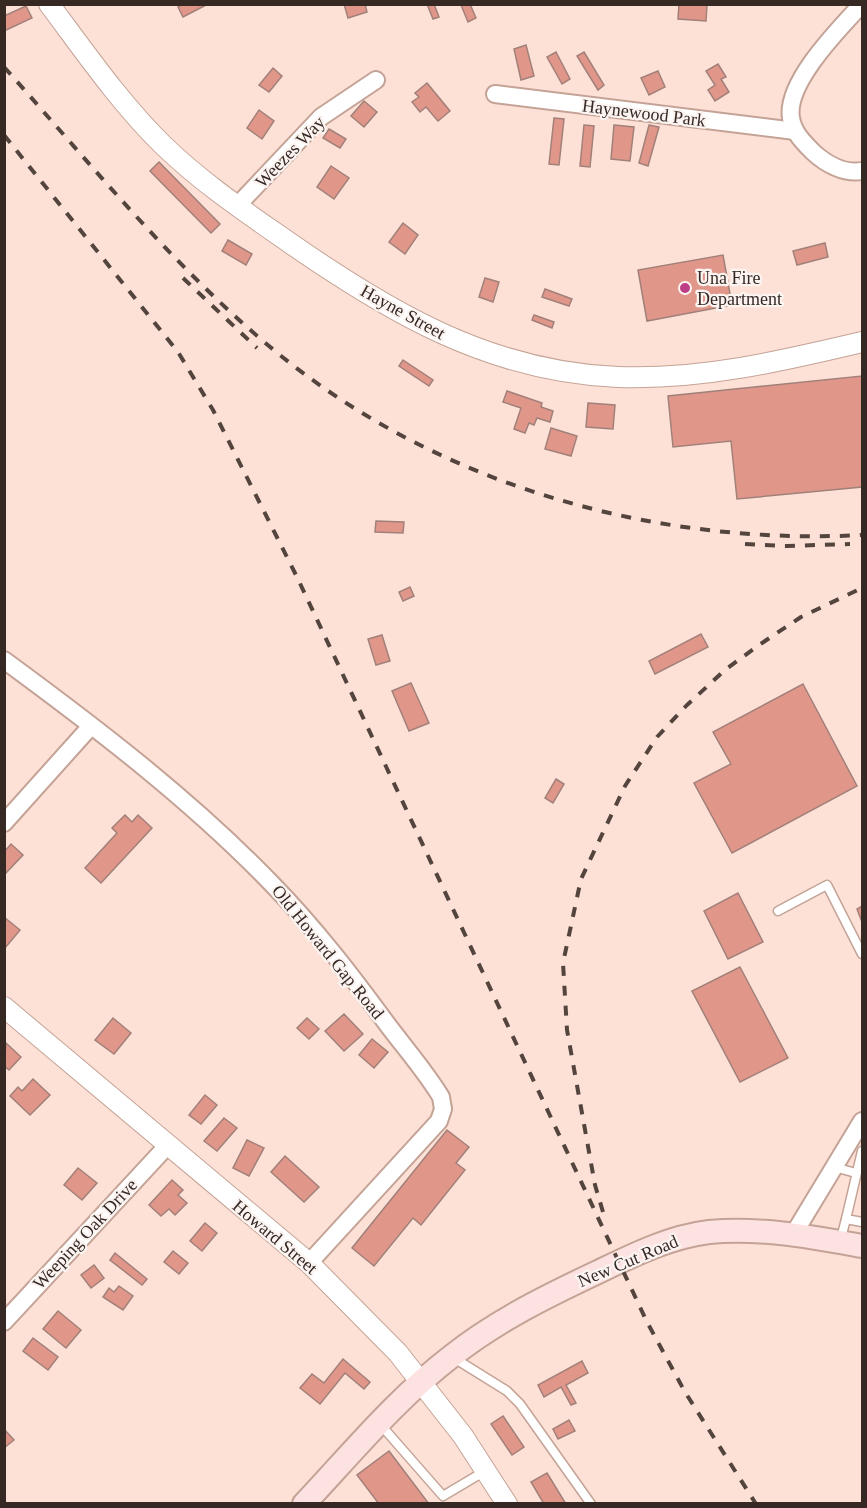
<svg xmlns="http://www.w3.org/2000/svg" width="867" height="1508" font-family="Georgia,serif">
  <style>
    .building { fill: #e0978a; stroke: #a2807a; stroke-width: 1.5 }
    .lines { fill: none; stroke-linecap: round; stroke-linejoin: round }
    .service-casing { stroke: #c4a396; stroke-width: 11 }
    .minor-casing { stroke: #c4a396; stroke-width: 20 }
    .tertiary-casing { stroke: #c4a396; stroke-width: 22 }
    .secondary-casing { stroke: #c4a396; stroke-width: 26 }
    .service { stroke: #fff; stroke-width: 8 }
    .minor { stroke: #fff; stroke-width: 16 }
    .tertiary { stroke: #fff; stroke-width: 20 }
    .secondary { stroke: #fce2e0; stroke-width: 22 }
    .rail { stroke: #53443e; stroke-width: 4; stroke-dasharray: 10 10; stroke-linecap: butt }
    .poi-dot { fill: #be3d87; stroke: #fbf4f1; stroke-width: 2 }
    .labels { text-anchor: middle; stroke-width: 4.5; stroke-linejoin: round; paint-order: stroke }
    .street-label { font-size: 18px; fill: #362924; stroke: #fbf4f1 }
    .poi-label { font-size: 18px; fill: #362924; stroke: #fbf4f1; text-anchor: start }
  </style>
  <rect width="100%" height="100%" fill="#fde1d6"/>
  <g class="building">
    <path d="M 183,4 L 208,4 L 183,17 L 178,7 Z"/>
    <path d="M 344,4 L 365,4 L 367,12 L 348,18 Z"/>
    <path d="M 427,4 L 434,4 L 439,17 L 433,19 Z"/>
    <path d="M 470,4 L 476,18 L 468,22 L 461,5 Z"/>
    <path d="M 679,4 L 707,4 L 706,21 L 678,19 Z"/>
    <path d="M 26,6 L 32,18 L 4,31 L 4,16 Z"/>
    <path d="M 526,45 L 534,76 L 521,80 L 514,49 Z"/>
    <path d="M 556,52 L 570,79 L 562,84 L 547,57 Z"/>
    <path d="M 584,52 L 604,85 L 598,90 L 577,56 Z"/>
    <path d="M 718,64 L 726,77 L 721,79 L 729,92 L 715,101 L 708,90 L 715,85 L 706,71 Z"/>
    <path d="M 273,68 L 282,76 L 269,92 L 259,85 Z"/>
    <path d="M 658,71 L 665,87 L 649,95 L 641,78 Z"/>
    <path d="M 427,83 L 450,111 L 438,121 L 426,107 L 420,112 L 412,102 L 419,97 L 415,93 Z"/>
    <path d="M 364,101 L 377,112 L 364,127 L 351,116 Z"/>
    <path d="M 259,110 L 274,121 L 262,139 L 247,128 Z"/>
    <path d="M 554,118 L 564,119 L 559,165 L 549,164 Z"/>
    <path d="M 584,125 L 594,126 L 590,167 L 580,166 Z"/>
    <path d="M 614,125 L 634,127 L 630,161 L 611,159 Z"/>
    <path d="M 649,125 L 659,127 L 648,166 L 639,163 Z"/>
    <path d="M 329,129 L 346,139 L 340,148 L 323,138 Z"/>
    <path d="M 159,162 L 220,224 L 211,233 L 150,171 Z"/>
    <path d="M 331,166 L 349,178 L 334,199 L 317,187 Z"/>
    <path d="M 403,223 L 418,235 L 405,254 L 389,242 Z"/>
    <path d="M 228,240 L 252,254 L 246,265 L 222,251 Z"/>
    <path d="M 825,243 L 828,257 L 797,265 L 793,251 Z"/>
    <path d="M 723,255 L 732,305 L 647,321 L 638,270 Z"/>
    <path d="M 485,278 L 499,282 L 493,302 L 479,297 Z"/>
    <path d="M 545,289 L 572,299 L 569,306 L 542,297 Z"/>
    <path d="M 534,315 L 554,322 L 552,328 L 532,320 Z"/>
    <path d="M 403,360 L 433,380 L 429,386 L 399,366 Z"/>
    <path d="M 862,376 L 862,487 L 737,499 L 731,441 L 673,447 L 668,396 Z"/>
    <path d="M 507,391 L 542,403 L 541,407 L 553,411 L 550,422 L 537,418 L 534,425 L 529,423 L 525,433 L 514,429 L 521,408 L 503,402 Z"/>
    <path d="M 588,403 L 615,405 L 613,429 L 586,427 Z"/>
    <path d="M 551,428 L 577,436 L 571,456 L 545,449 Z"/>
    <path d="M 376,521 L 404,522 L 403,533 L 375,532 Z"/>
    <path d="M 410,587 L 414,596 L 403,601 L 399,592 Z"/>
    <path d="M 701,634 L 708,647 L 655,674 L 649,661 Z"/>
    <path d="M 382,635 L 390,661 L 376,665 L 368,639 Z"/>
    <path d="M 411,683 L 429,723 L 409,731 L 392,691 Z"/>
    <path d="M 803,684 L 857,786 L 732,853 L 694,783 L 731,764 L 713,732 Z"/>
    <path d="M 556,779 L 564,784 L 553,803 L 545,798 Z"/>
    <path d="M 125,815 L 132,822 L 138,815 L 152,828 L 101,883 L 85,868 L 117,833 L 112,828 Z"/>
    <path d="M 11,844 L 23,855 L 4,875 L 4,852 Z"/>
    <path d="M 738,893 L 763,942 L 728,959 L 704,911 Z"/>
    <path d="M 862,906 L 862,922 L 857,909 Z"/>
    <path d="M 4,917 L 20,930 L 5,948 L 4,947 Z"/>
    <path d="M 740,967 L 788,1058 L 740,1082 L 692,991 Z"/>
    <path d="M 344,1014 L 363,1034 L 344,1051 L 325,1031 Z"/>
    <path d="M 113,1018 L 131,1033 L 114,1054 L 95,1040 Z"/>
    <path d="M 307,1018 L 319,1029 L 309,1039 L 297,1028 Z"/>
    <path d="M 372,1039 L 388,1052 L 374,1068 L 359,1055 Z"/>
    <path d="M 6,1043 L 21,1057 L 9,1070 L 4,1066 Z"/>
    <path d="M 33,1079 L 50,1095 L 30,1115 L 10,1096 L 18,1087 L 22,1091 Z"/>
    <path d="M 205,1095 L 217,1105 L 201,1124 L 189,1115 Z"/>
    <path d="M 224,1118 L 237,1128 L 217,1151 L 204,1141 Z"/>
    <path d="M 447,1130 L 469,1147 L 456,1163 L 465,1170 L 421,1225 L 413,1218 L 374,1266 L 352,1248 Z"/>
    <path d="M 247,1140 L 264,1148 L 249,1176 L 233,1168 Z"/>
    <path d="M 285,1156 L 319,1187 L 304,1202 L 271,1172 Z"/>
    <path d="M 78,1168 L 97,1183 L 82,1200 L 64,1185 Z"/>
    <path d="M 172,1180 L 183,1190 L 178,1195 L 187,1203 L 175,1215 L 169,1209 L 161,1216 L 149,1205 Z"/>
    <path d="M 205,1223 L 217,1233 L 202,1251 L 190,1241 Z"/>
    <path d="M 173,1251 L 188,1263 L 179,1274 L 164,1262 Z"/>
    <path d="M 115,1253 L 147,1279 L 142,1285 L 110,1260 Z"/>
    <path d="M 94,1265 L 104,1278 L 91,1288 L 81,1275 Z"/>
    <path d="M 119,1286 L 133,1296 L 123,1310 L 103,1297 L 109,1288 L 114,1292 Z"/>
    <path d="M 58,1311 L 81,1330 L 66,1348 L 43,1329 Z"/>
    <path d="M 33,1338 L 58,1357 L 48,1370 L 23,1351 Z"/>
    <path d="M 343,1359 L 370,1382 L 364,1389 L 345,1373 L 320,1404 L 300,1388 L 312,1374 L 324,1383 Z"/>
    <path d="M 582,1361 L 588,1373 L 566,1385 L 576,1403 L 571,1405 L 561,1387 L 544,1397 L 538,1385 Z"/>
    <path d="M 503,1416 L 524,1447 L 512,1455 L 491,1424 Z"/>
    <path d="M 569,1420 L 575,1431 L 558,1439 L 553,1429 Z"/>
    <path d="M 4,1429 L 14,1440 L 4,1448 Z"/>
    <path d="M 389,1451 L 429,1504 L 379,1504 L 357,1475 Z"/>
    <path d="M 547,1473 L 566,1504 L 544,1504 L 531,1482 Z"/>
  </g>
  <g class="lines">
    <defs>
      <g id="service">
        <path d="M 778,911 L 827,885 L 862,954"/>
        <path d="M 862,1151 L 846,1219 L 862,1222"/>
        <path d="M 834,1167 L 856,1173"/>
        <path d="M 840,1242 L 846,1219"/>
        <path d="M 454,1358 L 507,1391 L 520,1404 L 591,1504"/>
        <path d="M 380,1424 L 443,1496 L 485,1471"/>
      </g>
      <g id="minor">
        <path d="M 862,4 C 839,29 785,83 791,118 C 793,132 803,142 813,152 C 826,164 844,174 862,171"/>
        <path d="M 495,94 L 795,131"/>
        <path d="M 237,206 L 321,117 L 376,80"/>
        <path d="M 4,660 C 98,729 192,801 272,884 C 315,928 351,975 387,1024 C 405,1048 426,1072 441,1097 L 443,1109 L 439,1121 L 309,1263"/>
        <path d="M 4,823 L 91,726"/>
        <path d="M 793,1235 L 862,1121"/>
        <path d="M 4,1322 L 167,1146"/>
      </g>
      <g id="tertiary">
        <path d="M 49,4 C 85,52 120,103 163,145 C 201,182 244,211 287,241 C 389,312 490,372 618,377 C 701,380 782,361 862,342"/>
        <path d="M 4,1007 L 309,1263 L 398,1353 L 463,1436 L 507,1504"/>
      </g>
      <path id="secondary" d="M 304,1504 C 351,1454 397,1398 452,1356 C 496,1321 547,1296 598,1272 C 633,1255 669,1237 709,1232 C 760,1227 812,1237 862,1246"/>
    </defs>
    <use href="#service" class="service-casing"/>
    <use href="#minor" class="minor-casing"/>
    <use href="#tertiary" class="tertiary-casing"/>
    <use href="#secondary" class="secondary-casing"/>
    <use href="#service" class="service"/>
    <use href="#minor" class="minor"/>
    <use href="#tertiary" class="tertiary"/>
    <use href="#secondary" class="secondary"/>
    <g class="rail">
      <path d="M 4,67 C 90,163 171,264 269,346 C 433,484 651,546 862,535"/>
      <path d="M 4,135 L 178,352 L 213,410 L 297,577 L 647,1322 L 685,1392 L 756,1504"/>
      <path d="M 183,278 L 257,348"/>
      <path d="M 745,544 L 787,546 L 850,544"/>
      <path d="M 603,1212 L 595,1185 L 567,1030 L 563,963 L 581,879 L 625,786 L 657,737 L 687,705 L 725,670 L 759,645 L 801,617 L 862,588"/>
    </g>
  </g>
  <circle class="poi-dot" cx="685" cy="288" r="6"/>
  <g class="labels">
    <g class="street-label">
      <text transform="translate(644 113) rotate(7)" y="6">Haynewood Park</text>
      <text transform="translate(290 152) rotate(-46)" y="6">Weezes Way</text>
      <text transform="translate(403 312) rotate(29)" y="6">Hayne Street</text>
      <text transform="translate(328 952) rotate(51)" y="6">Old Howard Gap Road</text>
      <text transform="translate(85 1234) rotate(-47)" y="6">Weeping Oak Drive</text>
      <text transform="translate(275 1237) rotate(40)" y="6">Howard Street</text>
      <text transform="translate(628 1261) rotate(-23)" y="6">New Cut Road</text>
    </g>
    <g class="poi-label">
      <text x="697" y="284">Una Fire<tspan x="697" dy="21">Department</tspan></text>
    </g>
  </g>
  <rect width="867" height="1508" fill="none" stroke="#362924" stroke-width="12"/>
</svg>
